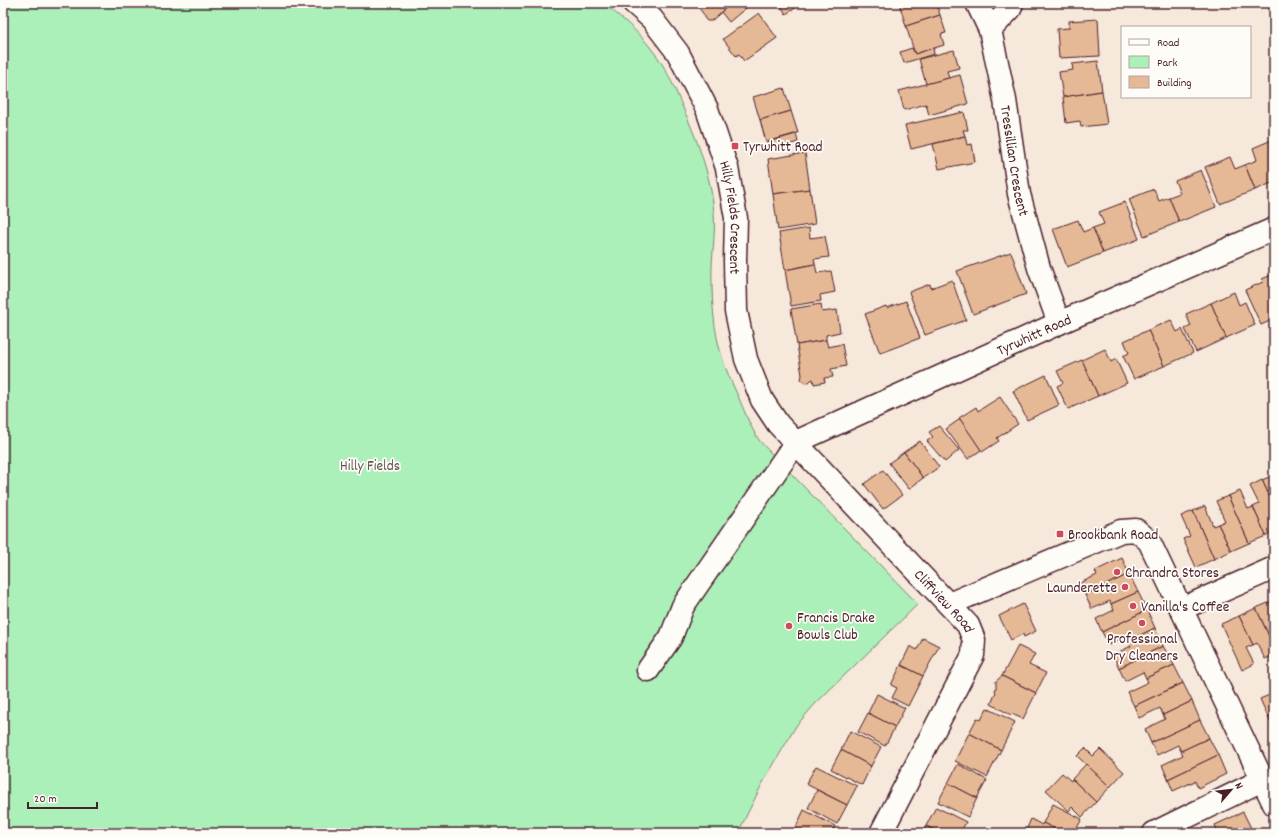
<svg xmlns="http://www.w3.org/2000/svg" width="1277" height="836" font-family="Dekko,sans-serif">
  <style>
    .green { fill: #abefb9; stroke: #7a8772 }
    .building { fill: #e6b996; stroke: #4a1f2b }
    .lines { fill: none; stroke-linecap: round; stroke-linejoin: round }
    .minor-casing { stroke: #4a1f2b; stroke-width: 25 }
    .minor { stroke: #fdfcf7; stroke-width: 22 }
    .poi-dot { fill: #d1495b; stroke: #fdfcf7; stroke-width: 1.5 }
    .labels { text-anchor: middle; stroke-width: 3.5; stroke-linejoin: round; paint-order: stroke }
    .poi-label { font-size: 15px; fill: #4a1f2b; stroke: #fdfcf7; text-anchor: start }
    .street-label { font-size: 15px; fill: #4a1f2b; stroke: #fdfcf7 }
    .park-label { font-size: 15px; fill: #62534e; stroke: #fdfcf7 }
  </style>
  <rect width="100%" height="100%" fill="#f6e8da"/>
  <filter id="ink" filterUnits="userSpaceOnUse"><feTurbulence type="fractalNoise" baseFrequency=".025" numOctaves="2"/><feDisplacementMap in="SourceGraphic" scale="8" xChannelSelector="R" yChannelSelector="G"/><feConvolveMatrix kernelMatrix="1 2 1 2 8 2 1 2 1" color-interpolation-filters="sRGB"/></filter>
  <g filter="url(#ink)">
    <path class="green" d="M 3,3 L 603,3 C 621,17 639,32 653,51 C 665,66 673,84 680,101 C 696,137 711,174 714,213 C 716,235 711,257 712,280 C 712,304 714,330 721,354 C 725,369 732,383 738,396 C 744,410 749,424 757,437 C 761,443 766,448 771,453 L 918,604 L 815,704 L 796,726 L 761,786 L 738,833 L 3,833 Z"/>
    <g class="building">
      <path d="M 695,3 L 732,3 L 711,21 L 707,21 L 705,19 L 705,16 Z"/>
      <path d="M 732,3 L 752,3 L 729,22 L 721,12 Z"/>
      <path d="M 779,3 L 799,3 L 800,5 L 786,14 Z"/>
      <path d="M 899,3 L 936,3 L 940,15 L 906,26 Z"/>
      <path d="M 759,13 L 777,38 L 744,61 L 739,54 L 736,56 L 723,39 Z"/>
      <path d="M 940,15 L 946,33 L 941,34 L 944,45 L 915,54 L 906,26 Z"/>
      <path d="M 1098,19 L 1100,56 L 1059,58 L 1057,29 L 1069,28 L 1069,21 Z"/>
      <path d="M 912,48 L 915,54 L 933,48 L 934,54 L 904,63 L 900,52 Z"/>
      <path d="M 954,50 L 959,68 L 947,71 L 949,78 L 926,84 L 919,59 Z"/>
      <path d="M 1098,61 L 1102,91 L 1063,97 L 1059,72 L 1073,70 L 1072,64 Z"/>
      <path d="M 960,75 L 968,104 L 929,115 L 926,104 L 904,110 L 899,91 Z"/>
      <path d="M 784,88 L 791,111 L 760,120 L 753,97 Z"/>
      <path d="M 1102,91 L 1107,124 L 1081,127 L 1080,121 L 1066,123 L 1063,97 Z"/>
      <path d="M 791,111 L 798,133 L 766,142 L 760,120 Z"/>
      <path d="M 964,112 L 968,130 L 963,130 L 965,136 L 911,149 L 905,125 Z"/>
      <path d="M 796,134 L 798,142 L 771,150 L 768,142 Z"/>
      <path d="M 965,136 L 967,145 L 972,144 L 975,162 L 939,169 L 933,144 Z"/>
      <path d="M 1274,139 L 1274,182 L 1255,190 L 1245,165 L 1257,160 L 1253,148 Z"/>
      <path d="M 805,153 L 810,189 L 773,194 L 768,159 Z"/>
      <path d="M 1230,157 L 1235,169 L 1245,165 L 1255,190 L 1220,204 L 1205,167 Z"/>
      <path d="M 1201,170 L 1216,207 L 1179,222 L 1169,197 L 1180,193 L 1175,181 Z"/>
      <path d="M 810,189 L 815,224 L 778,230 L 773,194 Z"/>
      <path d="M 1154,189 L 1159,201 L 1169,197 L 1179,222 L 1144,236 L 1129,199 Z"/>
      <path d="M 1125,202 L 1139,239 L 1103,253 L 1093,228 L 1104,224 L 1099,212 Z"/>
      <path d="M 1078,220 L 1083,232 L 1093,228 L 1103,253 L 1067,267 L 1053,229 Z"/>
      <path d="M 809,228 L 810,238 L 825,236 L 829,257 L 814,259 L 815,264 L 785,270 L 779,233 Z"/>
      <path d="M 1011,252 L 1026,294 L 973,314 L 957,271 Z"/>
      <path d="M 815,264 L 817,273 L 831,271 L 835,292 L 820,295 L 821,301 L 791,306 L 785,270 Z"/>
      <path d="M 1274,274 L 1274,319 L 1261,325 L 1245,290 L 1263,282 L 1262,279 Z"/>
      <path d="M 952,280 L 966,320 L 925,335 L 909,292 L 930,284 L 931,288 Z"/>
      <path d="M 1234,292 L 1239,305 L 1245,302 L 1255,325 L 1226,338 L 1211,303 Z"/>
      <path d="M 906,301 L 920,338 L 880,353 L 865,314 L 886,306 L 887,308 Z"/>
      <path d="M 1211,303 L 1226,338 L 1196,352 L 1185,329 L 1191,326 L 1186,314 Z"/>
      <path d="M 821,304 L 822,312 L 837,310 L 840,332 L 826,335 L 826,340 L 797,345 L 791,309 Z"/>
      <path d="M 1171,320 L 1177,332 L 1182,329 L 1193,353 L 1164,366 L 1148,330 Z"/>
      <path d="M 1148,330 L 1164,366 L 1134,379 L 1123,356 L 1129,353 L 1124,341 Z"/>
      <path d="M 826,340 L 828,347 L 842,344 L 846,366 L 831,369 L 833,377 L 824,378 L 825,382 L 814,384 L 813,379 L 811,380 L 809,382 L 805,383 L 801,379 L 802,375 L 797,345 Z"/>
      <path d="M 1105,349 L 1111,362 L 1116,359 L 1127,383 L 1098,396 L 1082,360 Z"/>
      <path d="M 1082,360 L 1098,396 L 1068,409 L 1057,386 L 1063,383 L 1057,371 Z"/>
      <path d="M 1046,375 L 1059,405 L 1027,420 L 1013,391 Z"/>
      <path d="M 1000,397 L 1018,424 L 997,438 L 999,441 L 982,452 L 959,418 L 976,407 L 978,411 Z"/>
      <path d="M 960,419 L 981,450 L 968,459 L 946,429 Z"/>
      <path d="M 939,426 L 959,450 L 945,462 L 927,441 L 933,437 L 929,432 Z"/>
      <path d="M 920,441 L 939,467 L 923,478 L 904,452 Z"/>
      <path d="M 904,452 L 923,478 L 909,489 L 889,463 Z"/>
      <path d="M 883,470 L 902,495 L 883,509 L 864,484 Z"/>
      <path d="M 1274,475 L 1274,506 L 1262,480 Z"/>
      <path d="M 1262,480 L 1274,506 L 1274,532 L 1266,536 L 1253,507 L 1259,504 L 1250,486 Z"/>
      <path d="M 1240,491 L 1248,509 L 1253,507 L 1266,536 L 1249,543 L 1228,496 Z"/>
      <path d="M 1228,496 L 1249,543 L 1231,551 L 1218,524 L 1225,521 L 1216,501 Z"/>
      <path d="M 1205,506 L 1213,526 L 1218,524 L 1231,551 L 1214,559 L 1193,511 Z"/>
      <path d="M 1193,511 L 1214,559 L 1196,567 L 1183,539 L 1190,536 L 1181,516 Z"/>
      <path d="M 1122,558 L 1129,574 L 1085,595 L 1080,583 L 1097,575 L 1095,571 Z"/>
      <path d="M 1129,574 L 1138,592 L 1111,604 L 1110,601 L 1092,609 L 1085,595 Z"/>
      <path d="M 1138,592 L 1147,610 L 1102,632 L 1096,619 L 1114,610 L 1111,604 Z"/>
      <path d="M 1273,601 L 1274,603 L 1274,647 L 1256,608 Z"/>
      <path d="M 1023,604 L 1036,631 L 1024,637 L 1023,634 L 1011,640 L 999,616 Z"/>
      <path d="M 1256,608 L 1274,647 L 1274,655 L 1265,659 L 1257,643 L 1253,645 L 1239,616 Z"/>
      <path d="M 1147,610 L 1155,628 L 1128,641 L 1126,636 L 1109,645 L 1102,632 Z"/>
      <path d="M 1239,616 L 1253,645 L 1246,648 L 1254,664 L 1242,670 L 1221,624 Z"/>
      <path d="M 1155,628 L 1163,646 L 1119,668 L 1113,655 L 1131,646 L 1128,641 Z"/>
      <path d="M 923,638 L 939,646 L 923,676 L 901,665 L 910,646 L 917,650 Z"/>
      <path d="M 1018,646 L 1035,654 L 1029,665 L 1046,673 L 1036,693 L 1002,676 Z"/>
      <path d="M 1163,646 L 1174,665 L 1146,678 L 1143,672 L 1125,681 L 1119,668 Z"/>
      <path d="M 901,665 L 923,676 L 908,706 L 892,698 L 897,688 L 891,685 Z"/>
      <path d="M 1174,665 L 1183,683 L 1134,706 L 1127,692 L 1148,682 L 1146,678 Z"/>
      <path d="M 1002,676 L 1036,693 L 1023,719 L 1012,714 L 1011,715 L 991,704 L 996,692 L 995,691 L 996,688 L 996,681 Z"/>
      <path d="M 1183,683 L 1192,701 L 1163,715 L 1160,708 L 1139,718 L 1134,706 Z"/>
      <path d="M 1274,693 L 1274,714 L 1268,717 L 1260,699 Z"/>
      <path d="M 877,694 L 905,708 L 895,727 L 868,713 Z"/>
      <path d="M 1192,701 L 1200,720 L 1151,743 L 1145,729 L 1165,719 L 1163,715 Z"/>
      <path d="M 987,708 L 1015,722 L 1001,750 L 969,733 L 977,718 L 981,720 Z"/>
      <path d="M 868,713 L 895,727 L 885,746 L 858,732 Z"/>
      <path d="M 1274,714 L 1274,729 L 1268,717 Z"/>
      <path d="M 1200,720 L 1209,738 L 1181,751 L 1178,745 L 1157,755 L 1151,743 Z"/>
      <path d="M 850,731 L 881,747 L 871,766 L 841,750 Z"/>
      <path d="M 969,733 L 1001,750 L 987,777 L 955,761 Z"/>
      <path d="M 1209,738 L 1218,755 L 1168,779 L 1162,765 L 1183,755 L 1181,751 Z"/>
      <path d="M 1085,748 L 1093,756 L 1100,749 L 1124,772 L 1110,787 L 1077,756 Z"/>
      <path d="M 841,750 L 871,766 L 862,785 L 831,769 Z"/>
      <path d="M 1218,755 L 1226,774 L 1198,788 L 1195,781 L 1173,791 L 1168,779 Z"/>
      <path d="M 958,764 L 987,780 L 977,798 L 948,783 Z"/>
      <path d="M 1086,764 L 1110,787 L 1096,802 L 1072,779 Z"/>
      <path d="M 816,766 L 857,786 L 847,805 L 806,784 Z"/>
      <path d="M 1062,773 L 1071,781 L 1072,779 L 1096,802 L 1082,817 L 1072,807 L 1069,811 L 1046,790 Z"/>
      <path d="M 948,783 L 977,798 L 968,817 L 938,802 Z"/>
      <path d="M 817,790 L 847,805 L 837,824 L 808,808 Z"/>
      <path d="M 1053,804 L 1082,819 L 1074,833 L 1063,833 L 1043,823 Z"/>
      <path d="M 936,807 L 966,822 L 960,833 L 941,833 L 926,826 Z"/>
      <path d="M 804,810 L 835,826 L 831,833 L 802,833 L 795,829 Z"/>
      <path d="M 1243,812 L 1252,830 L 1245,833 L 1210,833 L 1217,830 L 1215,825 Z"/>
      <path d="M 1031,819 L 1042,825 L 1043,823 L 1063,833 L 1025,833 Z"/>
      <path d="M 926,826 L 941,833 L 922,833 Z"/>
    </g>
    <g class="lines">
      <defs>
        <g id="minor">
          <path id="s1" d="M 634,3 L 652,19 L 678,53 L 707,109 L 727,168 L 736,218 L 735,261 L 736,311 L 746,359 L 762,400 L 778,424 L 968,625 L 974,640 L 973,655 L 881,833"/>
          <path id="s2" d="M 977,3 L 990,30 L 1005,100 L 1019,194 L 1039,268 L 1059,323"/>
          <path d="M 990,30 L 1010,9 L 1012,3"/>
          <path id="s3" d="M 796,442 L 1059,323 L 1274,229"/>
          <path d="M 949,604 L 1121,531 L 1136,530 L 1149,541 L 1274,804"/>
          <path d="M 1181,609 L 1274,568"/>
          <path d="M 648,670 L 671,637 L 683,606 L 796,442"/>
          <path d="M 1154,833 L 1262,780"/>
        </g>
      </defs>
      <use href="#minor" class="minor-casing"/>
      <use href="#minor" class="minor"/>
    </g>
  </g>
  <g class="poi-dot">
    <rect x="731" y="142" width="8" height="8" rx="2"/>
    <rect x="1056" y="530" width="8" height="8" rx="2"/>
    <circle cx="1117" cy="572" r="4"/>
    <circle cx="1125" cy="587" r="4"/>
    <circle cx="1133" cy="606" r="4"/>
    <circle cx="1142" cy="623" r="4"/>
    <circle cx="789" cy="626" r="4"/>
  </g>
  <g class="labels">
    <g class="poi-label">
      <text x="743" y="151">Tyrwhitt Road</text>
      <text x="1068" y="539">Brookbank Road</text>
      <text x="1125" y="577">Chrandra Stores</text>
      <text x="1117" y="592" text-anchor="end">Launderette</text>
      <text x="1141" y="611">Vanilla's Coffee</text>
      <text x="797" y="622">Francis Drake<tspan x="797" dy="17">Bowls Club</tspan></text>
      <text x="1142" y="643" text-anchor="middle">Professional<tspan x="1142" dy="17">Dry Cleaners</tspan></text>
    </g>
    <g class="street-label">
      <text dy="5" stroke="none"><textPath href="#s2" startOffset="163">Tressillian Crescent</textPath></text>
      <text dy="5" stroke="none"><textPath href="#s1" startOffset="242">Hilly Fields Crescent</textPath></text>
      <text dy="5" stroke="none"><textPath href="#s3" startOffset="261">Tyrwhitt Road</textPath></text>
      <text dy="5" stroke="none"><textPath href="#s1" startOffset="701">Cliffview Road</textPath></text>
    </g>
    <g class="park-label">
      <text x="370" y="470">Hilly Fields</text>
    </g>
  </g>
  <rect width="1277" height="836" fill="none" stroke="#fdfcf7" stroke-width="16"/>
  <rect x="8" y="8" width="1261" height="820" fill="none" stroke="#4a1f2b" stroke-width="1.5" filter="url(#ink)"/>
  <rect x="1121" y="26" width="130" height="72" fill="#fdfcf7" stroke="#b5a4a5"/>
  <rect x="1129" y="39" width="20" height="6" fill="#fdfcf7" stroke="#b5a4a5"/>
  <text x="1157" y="46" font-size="12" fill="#4a1f2b">Road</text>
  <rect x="1129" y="56" width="20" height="12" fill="#abefb9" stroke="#b5a4a5"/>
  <text x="1157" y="66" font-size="12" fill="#4a1f2b">Park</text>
  <rect x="1129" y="76" width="20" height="12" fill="#e6b996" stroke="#b5a4a5"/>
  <text x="1157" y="86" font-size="12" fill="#4a1f2b">Building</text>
  <g transform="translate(1231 790) rotate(62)" stroke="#fdfcf7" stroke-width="3" paint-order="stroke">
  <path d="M0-3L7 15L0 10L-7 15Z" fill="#4a1f2b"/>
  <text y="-6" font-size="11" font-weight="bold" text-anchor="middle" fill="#4a1f2b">N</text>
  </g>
  <path d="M28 802v6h69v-6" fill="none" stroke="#4a1f2b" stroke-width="2"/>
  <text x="34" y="802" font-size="12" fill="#4a1f2b" stroke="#fdfcf7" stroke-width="3" paint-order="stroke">20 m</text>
</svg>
